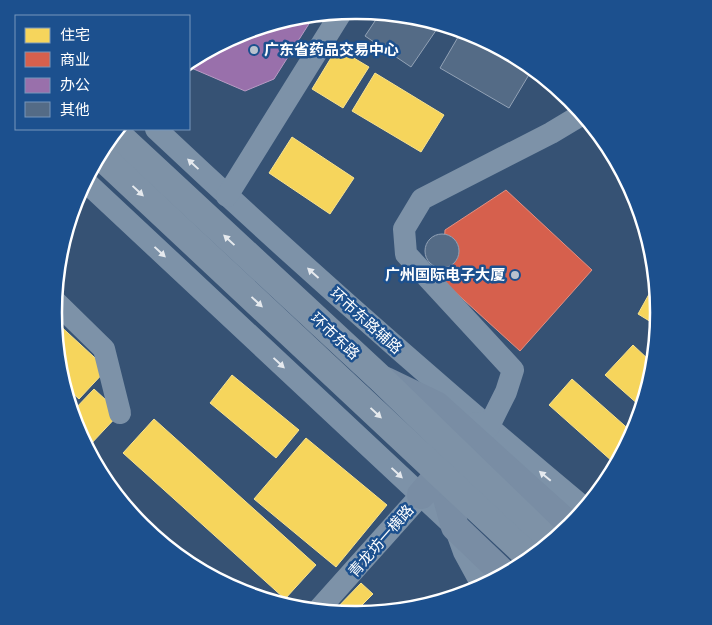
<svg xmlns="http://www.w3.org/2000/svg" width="712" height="625" font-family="'Open Sans','Noto Sans SC',sans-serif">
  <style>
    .homes { fill: #f6d55c; stroke: #f9e28d }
    .shops { fill: #d6604d; stroke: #e29082 }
    .offices { fill: #9970ab; stroke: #b89bc4 }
    .building { fill: #546b86; stroke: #92a2b6 }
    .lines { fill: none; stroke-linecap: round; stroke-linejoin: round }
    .street { stroke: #7d92a8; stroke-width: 22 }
    .secondary { stroke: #798da4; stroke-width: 28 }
    .highway { stroke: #7e92a7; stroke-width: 28 }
    .oneway { fill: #e5e9ee }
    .oneway2 { fill: #e5e9ed }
    .poi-dot { fill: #b9c2ce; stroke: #1c508e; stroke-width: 2 }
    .labels { text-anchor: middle; stroke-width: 5; stroke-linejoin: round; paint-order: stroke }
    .poi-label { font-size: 15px; font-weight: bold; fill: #fff; stroke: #1c508e; text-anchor: start }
    .street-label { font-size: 15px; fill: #fff; stroke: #1c508e }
    .rim { fill: none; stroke: #fff; stroke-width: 2.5 }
  </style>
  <rect width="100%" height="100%" fill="#365274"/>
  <g class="homes">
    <path d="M 337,48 L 369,67 L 343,108 L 312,89 Z"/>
    <path d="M 375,73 L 444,115 L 421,152 L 352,111 Z"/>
    <path d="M 292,137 L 354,178 L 330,214 L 269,173 Z"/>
    <path d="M 653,287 L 658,313 L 656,325 L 638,314 Z"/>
    <path d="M 55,321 L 107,369 L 79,399 L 69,390 Z"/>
    <path d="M 633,345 L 649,360 L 640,406 L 605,375 Z"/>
    <path d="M 232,375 L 299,430 L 276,458 L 210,403 Z"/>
    <path d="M 572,379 L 633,433 L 613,462 L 549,405 Z"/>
    <path d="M 94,389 L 120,413 L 89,446 L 76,428 L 73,411 Z"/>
    <path d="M 154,419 L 316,565 L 285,599 L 123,453 Z"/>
    <path d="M 306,438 L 387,505 L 336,567 L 254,499 Z"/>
    <path d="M 127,504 L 178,551 L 142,526 Z"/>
    <path d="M 361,583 L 373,594 L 353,614 L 334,611 Z"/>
  </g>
  <path class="shops" d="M 506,190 L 592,270 L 520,351 L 442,280 L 445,230 Z"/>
  <path class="offices" d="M 312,19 L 274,79 L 245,91 L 189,67 L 241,33 Z"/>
  <g class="building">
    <path d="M 379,15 L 439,26 L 411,67 L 365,36 Z"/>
    <path d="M 461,32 L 530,73 L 509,108 L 440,68 Z"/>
    <circle cx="442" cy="251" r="17"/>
  </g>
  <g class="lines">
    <g class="street">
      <path d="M 156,129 C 294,259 437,385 583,507"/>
      <path d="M 86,182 L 455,527 L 464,552 L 482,585"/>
      <path d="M 227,196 L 341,13"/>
      <path d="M 56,302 L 104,349 L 120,413"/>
      <path d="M 476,423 L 488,428 L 506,392 L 513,370 L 406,254 L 404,229 L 422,199 L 551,133 L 581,115"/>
      <path d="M 320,608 L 421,495"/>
    </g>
    <g class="secondary">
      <path d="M 386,381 L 436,405 L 570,526"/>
      <path d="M 440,473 L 455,527 L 502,572"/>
      <path d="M 421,495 L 440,473"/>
    </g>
    <g class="highway">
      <path d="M 118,135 L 381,379 L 548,541"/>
      <path d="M 103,158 L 527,555"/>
    </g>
  </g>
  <defs><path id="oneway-solid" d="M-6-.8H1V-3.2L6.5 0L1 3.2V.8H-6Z" transform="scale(1.25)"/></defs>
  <g class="oneway">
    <use href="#oneway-solid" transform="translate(193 164) rotate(-137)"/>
    <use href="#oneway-solid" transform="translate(160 252) rotate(43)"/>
    <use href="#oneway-solid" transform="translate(313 273) rotate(-138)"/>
    <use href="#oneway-solid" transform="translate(279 363) rotate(43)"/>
    <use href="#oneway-solid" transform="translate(397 473) rotate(43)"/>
    <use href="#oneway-solid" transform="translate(545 476) rotate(-140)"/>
  </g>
  <g class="oneway2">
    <use href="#oneway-solid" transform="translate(138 191) rotate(43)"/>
    <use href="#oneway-solid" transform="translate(229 240) rotate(-137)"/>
    <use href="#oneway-solid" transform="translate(257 302) rotate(43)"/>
    <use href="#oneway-solid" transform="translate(376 413) rotate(43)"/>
  </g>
  <g class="poi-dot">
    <circle cx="254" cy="50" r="5"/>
    <circle cx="515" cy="275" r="5"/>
  </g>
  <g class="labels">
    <g class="poi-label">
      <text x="264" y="55">广东省药品交易中心</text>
      <text x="505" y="280" text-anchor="end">广州国际电子大厦</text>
    </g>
    <g class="street-label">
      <text transform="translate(366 321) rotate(42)" y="5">环市东路辅路</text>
      <text transform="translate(335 336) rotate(43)" y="5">环市东路</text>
      <text transform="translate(381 541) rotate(-49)" y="5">青龙坊一横路</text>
    </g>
  </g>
  <path d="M0 0H712V625H0ZM355 19H357A293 293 0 0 1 650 312V313A293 293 0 0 1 357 606H355A293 293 0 0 1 62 313V312A293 293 0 0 1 355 19Z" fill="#1c508e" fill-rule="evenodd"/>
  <path class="rim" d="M355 19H357A293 293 0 0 1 650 312V313A293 293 0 0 1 357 606H355A293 293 0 0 1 62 313V312A293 293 0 0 1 355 19Z"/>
  <rect x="15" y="15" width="175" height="115" fill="#1c508e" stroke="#7796bb"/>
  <rect x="25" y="28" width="25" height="15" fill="#f6d55c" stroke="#7796bb"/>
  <text x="60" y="40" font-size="15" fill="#ffffff">住宅</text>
  <rect x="25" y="52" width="25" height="15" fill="#d6604d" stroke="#7796bb"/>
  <text x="60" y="65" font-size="15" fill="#ffffff">商业</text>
  <rect x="25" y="78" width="25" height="15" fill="#9970ab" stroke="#7796bb"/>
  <text x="60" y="90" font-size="15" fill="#ffffff">办公</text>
  <rect x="25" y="102" width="25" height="15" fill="#546b86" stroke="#7796bb"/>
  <text x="60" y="115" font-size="15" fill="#ffffff">其他</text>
</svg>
